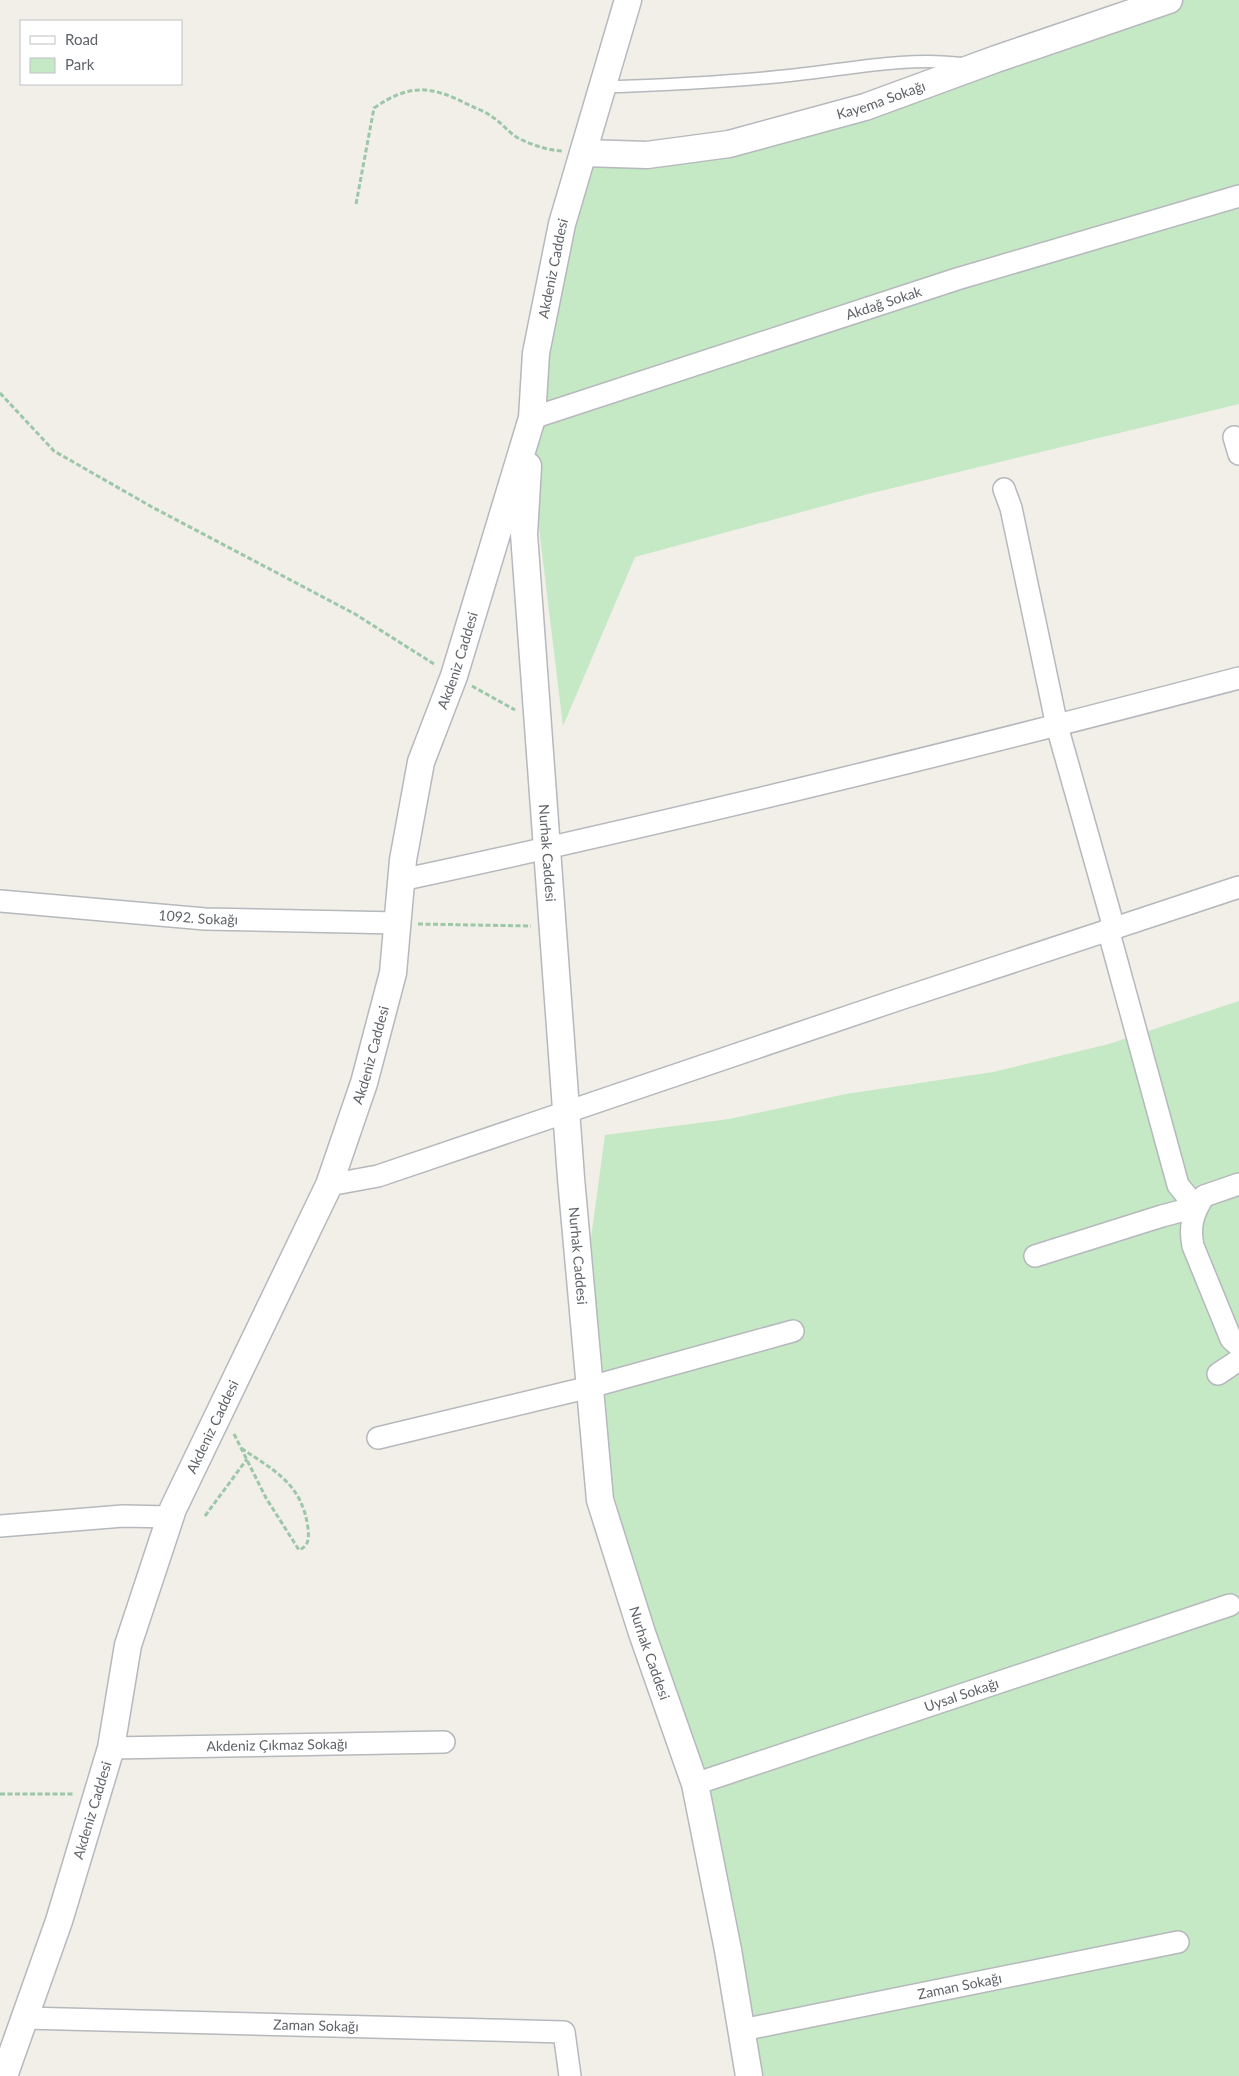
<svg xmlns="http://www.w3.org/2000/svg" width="1239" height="2076" font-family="Lato,sans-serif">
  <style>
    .green { fill: #c5e8c5 }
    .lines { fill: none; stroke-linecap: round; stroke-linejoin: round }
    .service-casing { stroke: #b5b8bc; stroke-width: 14 }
    .minor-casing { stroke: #b5b8bc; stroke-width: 24 }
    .tertiary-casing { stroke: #b5b8bc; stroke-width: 29 }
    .path { stroke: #9cc7a9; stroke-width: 3; stroke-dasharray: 5 2.5; stroke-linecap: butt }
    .service { stroke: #fff; stroke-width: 11 }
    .minor { stroke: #fff; stroke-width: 21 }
    .tertiary { stroke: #fff; stroke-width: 26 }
    .labels { text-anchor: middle; stroke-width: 4; stroke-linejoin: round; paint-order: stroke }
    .street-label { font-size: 14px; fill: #5f6368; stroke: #fff }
  </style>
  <rect width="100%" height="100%" fill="#f1efe8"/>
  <g class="green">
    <path d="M 1174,0 L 1239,0 L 1239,404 L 868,494 L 635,557 L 563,726 L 526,421 L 582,154 L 682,154 Z"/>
    <path d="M 1239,1001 L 1239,2076 L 751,2076 L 699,1801 L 614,1549 L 588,1291 L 591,1238 L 605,1135 L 729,1119 L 846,1094 L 993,1072 L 1109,1044 Z"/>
  </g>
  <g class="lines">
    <defs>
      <path id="service" d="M 603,87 C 666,85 730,82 794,75 C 850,69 908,56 965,64"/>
      <g id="minor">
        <path id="s1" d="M 532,418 L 957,279 L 1239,196"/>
        <path d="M 1234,437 L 1239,454"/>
        <path d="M 1004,489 L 1011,508 L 1057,726 L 1114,928"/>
        <path d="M 401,880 C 682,820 961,751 1239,678"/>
        <path id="s2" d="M 0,901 L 205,919 L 397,923"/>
        <path d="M 1239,1184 L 1204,1196 C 1193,1213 1189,1226 1193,1246 L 1231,1339 L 1239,1346"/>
        <path d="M 329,1185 L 378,1176 L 894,1001 L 1239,887"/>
        <path d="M 1035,1256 L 1162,1216 L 1196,1207 L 1178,1185 L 1108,929"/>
        <path d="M 1218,1374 L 1239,1360"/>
        <path d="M 378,1438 L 590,1387 L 793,1331"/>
        <path d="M 0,1526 L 123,1516 L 171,1517"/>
        <path id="s3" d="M 111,1748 L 444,1742"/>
        <path id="s4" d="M 695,1784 L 1230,1605"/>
        <path id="s5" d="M 25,2018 L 564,2032 L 570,2076"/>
        <path id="s6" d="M 742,2030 L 1178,1942"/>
      </g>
      <g id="tertiary">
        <path id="s7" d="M 583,153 L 647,155 L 729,144 L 865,107 L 996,59 L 1169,0"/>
        <path id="s8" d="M 528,466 L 524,534 L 571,1178 L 600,1500 L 642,1633 L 695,1784 L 728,1950 L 749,2076"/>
        <path id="s9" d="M 4,2076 L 59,1921 L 111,1748 L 128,1645 L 173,1509 L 329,1185 L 364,1083 L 393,973 L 403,860 L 421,762 L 454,676 L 532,418 L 536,353 L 562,224 L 628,0"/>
      </g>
    </defs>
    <use href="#service" class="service-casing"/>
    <use href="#minor" class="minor-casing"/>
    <use href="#tertiary" class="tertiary-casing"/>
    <g class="path">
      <path d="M 356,204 L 374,108 C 409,84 430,85 467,104 C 475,108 484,111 491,116 C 501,122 508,132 518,138 C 532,145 547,150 562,151"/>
      <path d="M 0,393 L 54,451 L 152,507 L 355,614 L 434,664"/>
      <path d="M 472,686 L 515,710"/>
      <path d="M 418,924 L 531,926"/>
      <path d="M 234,1434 L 266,1498 L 299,1550 C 309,1546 309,1538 308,1528 C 302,1484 275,1471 241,1448"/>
      <path d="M 205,1516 L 247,1459"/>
      <path d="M 0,1794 L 75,1794"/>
    </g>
    <use href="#service" class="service"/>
    <use href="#minor" class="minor"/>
    <use href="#tertiary" class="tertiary"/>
  </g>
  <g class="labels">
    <g class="street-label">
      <text dy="5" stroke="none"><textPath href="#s7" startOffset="305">Kayema Sokağı</textPath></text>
      <text dy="5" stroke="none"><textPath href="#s9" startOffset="1900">Akdeniz Caddesi</textPath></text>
      <text dy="5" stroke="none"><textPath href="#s1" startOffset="370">Akdağ Sokak</textPath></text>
      <text dy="5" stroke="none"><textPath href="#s9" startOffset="1495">Akdeniz Caddesi</textPath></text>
      <text dy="5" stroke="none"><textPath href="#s8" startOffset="388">Nurhak Caddesi</textPath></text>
      <text dy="5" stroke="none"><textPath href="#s2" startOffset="199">1092. Sokağı</textPath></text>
      <text dy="5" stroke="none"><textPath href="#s9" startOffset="1089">Akdeniz Caddesi</textPath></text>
      <text dy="5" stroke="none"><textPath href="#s8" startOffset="792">Nurhak Caddesi</textPath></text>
      <text dy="5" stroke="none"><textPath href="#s9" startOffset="684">Akdeniz Caddesi</textPath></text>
      <text dy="5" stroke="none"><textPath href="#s8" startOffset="1198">Nurhak Caddesi</textPath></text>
      <text dy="5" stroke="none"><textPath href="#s4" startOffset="281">Uysal Sokağı</textPath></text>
      <text dy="5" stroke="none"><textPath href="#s3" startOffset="166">Akdeniz Çıkmaz Sokağı</textPath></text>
      <text dy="5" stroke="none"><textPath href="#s9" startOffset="280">Akdeniz Caddesi</textPath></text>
      <text dy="5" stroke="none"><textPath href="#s6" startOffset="222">Zaman Sokağı</textPath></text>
      <text dy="5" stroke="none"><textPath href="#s5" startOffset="291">Zaman Sokağı</textPath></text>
    </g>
  </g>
  <rect x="20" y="20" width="162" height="65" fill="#ffffff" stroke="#bfc1c3"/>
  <rect x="30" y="36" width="25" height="8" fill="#ffffff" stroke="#bfc1c3"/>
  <text x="65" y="45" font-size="15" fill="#5f6368">Road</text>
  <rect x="30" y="58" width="25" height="15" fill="#c5e8c5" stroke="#bfc1c3"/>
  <text x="65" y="70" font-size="15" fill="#5f6368">Park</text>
</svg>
